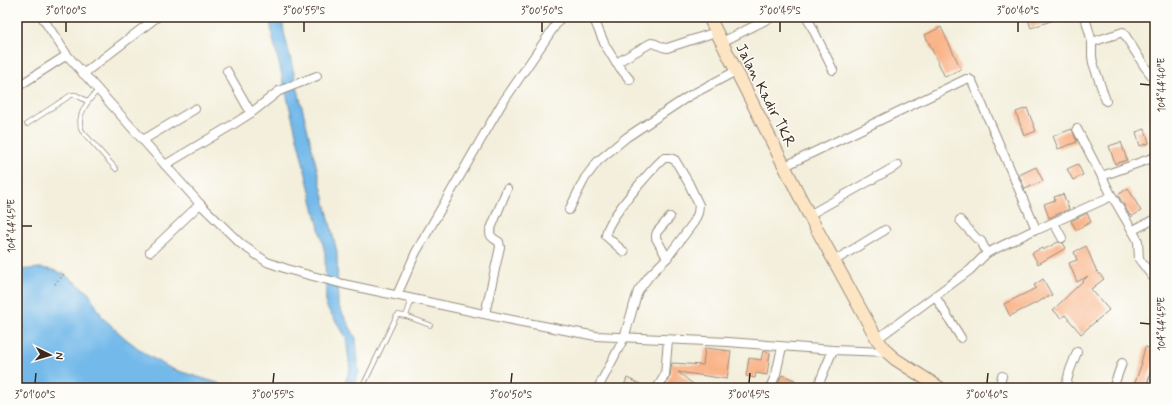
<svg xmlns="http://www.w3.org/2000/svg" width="1172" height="405" font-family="Mynerve,sans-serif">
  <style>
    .water { fill: #73b9ea; stroke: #577284 }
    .building { fill: #f9b185 }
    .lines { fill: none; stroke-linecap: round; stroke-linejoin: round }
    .lane-casing { stroke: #978c7d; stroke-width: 5.5 }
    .street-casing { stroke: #978c7d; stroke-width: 10 }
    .secondary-casing { stroke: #978c7d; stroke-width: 14 }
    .path { stroke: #978c7d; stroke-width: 2; stroke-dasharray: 1 3; stroke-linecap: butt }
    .lane { stroke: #fff; stroke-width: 4 }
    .street { stroke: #fff; stroke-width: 8 }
    .secondary { stroke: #fde5c4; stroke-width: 12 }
    .ticks { fill: none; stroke: #3b2a1e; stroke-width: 1.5 }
    .labels { text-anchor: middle; stroke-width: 3; stroke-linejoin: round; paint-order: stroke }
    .street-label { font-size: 15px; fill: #3b2a1e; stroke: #fdfcf7 }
    .neatline { fill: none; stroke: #3b2a1e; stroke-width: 1.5 }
    .ticks-label { font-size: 10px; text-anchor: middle; fill: #3b2a1e }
  </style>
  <rect width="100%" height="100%" fill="#fdfcf7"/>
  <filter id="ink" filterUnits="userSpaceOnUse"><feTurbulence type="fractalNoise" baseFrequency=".025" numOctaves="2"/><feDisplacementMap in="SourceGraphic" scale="8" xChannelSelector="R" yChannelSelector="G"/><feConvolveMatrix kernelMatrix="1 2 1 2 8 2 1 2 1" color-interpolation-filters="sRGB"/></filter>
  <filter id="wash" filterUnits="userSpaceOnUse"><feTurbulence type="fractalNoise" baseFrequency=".012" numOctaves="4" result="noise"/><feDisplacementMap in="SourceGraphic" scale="16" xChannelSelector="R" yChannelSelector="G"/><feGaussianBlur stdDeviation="0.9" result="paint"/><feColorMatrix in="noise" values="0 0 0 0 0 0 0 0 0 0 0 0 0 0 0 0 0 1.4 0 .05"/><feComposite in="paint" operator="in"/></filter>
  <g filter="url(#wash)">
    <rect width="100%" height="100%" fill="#f3efdc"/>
    <g class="water">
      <path d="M 270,17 L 282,17 L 284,32 L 337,252 L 338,305 L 356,338 L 359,372 L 353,388 L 343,388 L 350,369 L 346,337 L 326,306 L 325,253 L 272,35 Z"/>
      <path d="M 40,268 L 53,270 L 64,274 L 88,292 L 103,318 L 125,338 L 147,355 L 172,369 L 218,383 L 229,388 L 17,388 L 17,270 Z"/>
    </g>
    <g id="blocks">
      <g class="building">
        <path d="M 1027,17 L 1059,17 L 1059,18 L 1031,28 Z"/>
        <path d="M 941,27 L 961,69 L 945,77 L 925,35 Z"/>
        <path d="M 1027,108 L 1036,131 L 1024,136 L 1016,112 Z"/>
        <path d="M 1072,129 L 1077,142 L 1058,149 L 1053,136 Z"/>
        <path d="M 1145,129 L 1149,143 L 1140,146 L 1136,132 Z"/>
        <path d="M 1121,142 L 1127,160 L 1115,164 L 1109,146 Z"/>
        <path d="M 1078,164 L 1083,175 L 1073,180 L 1067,169 Z"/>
        <path d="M 1036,167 L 1043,181 L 1025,189 L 1019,175 Z"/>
        <path d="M 1128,188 L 1141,211 L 1131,217 L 1118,195 Z"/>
        <path d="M 1063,194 L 1069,209 L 1049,218 L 1044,204 L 1055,200 L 1054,197 Z"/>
        <path d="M 1087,213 L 1091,222 L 1076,230 L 1071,221 Z"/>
        <path d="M 1058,242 L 1063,243 L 1066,248 L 1038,264 L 1032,253 L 1042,248 L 1043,250 Z"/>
        <path d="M 1086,246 L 1096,270 L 1104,279 L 1091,289 L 1109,310 L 1081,334 L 1065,315 L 1061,318 L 1053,310 L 1088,276 L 1077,282 L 1069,263 L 1077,260 L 1074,252 Z"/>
        <path d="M 1043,279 L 1052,295 L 1010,316 L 1004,304 L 1036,288 L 1034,285 Z"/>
        <path d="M 1145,347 L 1155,349 L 1155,355 L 1146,388 L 1133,388 L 1142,363 L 1141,363 Z"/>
        <path d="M 705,348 L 731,351 L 727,379 L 678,372 L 698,388 L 665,388 L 665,385 L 670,376 L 672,363 L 703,365 Z"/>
        <path d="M 763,351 L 770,353 L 767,375 L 756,373 L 755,378 L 746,376 L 749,358 L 761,360 Z"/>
        <path d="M 782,375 L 795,380 L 792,388 L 776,388 Z"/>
        <path d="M 627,378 L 649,388 L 623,388 Z"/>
      </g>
    </g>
  </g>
  <g filter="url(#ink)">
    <use href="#blocks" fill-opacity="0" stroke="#978c7d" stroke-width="1"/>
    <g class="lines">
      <defs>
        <g id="lane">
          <path d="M 98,90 C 88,101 75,116 82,131 L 116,169"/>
          <path d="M 27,124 L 71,95 L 76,95 L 87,101"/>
          <path d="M 410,298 L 410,305 L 406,316 L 430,325"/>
          <path d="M 362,388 L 396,317 L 398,315 L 406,316"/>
        </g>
        <g id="street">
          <path d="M 42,17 L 67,55 L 200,204 L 241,244 L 267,262 L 290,270 L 343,284 L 517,321 L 596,336 L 728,342 L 833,350 L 887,352"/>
          <path d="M 593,17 L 605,45 L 616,63 L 630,80"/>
          <path d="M 807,17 L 833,70"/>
          <path d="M 1085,17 L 1092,42 L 1092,56 L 1093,63 L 1106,101"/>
          <path d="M 722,42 L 772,17"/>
          <path d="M 1092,42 L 1123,32 L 1145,67 L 1155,80"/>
          <path d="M 616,63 L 651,43 C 658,43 660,48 667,48 L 716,32"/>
          <path d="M 227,71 L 251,113"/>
          <path d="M 83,74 L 157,17"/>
          <path d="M 17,87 L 67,55"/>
          <path d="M 1077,129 L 1112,196 L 1136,237 L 1138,241 L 1139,259 L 1155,280"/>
          <path d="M 143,140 L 195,109"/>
          <path d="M 165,165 L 232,125 L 251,113 L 279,91 L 317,76"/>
          <path d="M 785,166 L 966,79 L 969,79 L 972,81 L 1036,229 L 1039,229 L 1112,196"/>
          <path d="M 1102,176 L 1155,157"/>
          <path d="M 569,210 L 585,178 L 598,161 L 627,137 L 689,96 L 736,71"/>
          <path d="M 809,215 L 898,165"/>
          <path d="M 960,220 L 976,238 L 981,241 L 987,253"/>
          <path d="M 1054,223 L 1062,238"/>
          <path d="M 1133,230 L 1155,219"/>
          <path d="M 150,252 L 200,204"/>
          <path d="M 667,258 L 656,238 L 656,235 L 657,232 L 670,217"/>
          <path d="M 834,261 L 885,230"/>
          <path d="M 397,295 L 416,252 L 501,105 L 561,17"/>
          <path d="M 935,296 L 961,338"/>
          <path d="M 485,314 L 500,247 L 499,242 C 495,239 489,237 490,231 L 507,189"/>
          <path d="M 877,339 L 943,290 L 970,270 L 987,253 L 1036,229"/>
          <path d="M 598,388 L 624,338 L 638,291 L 650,275 L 667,258 L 694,222 L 698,213 L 699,205 L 688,182 L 675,160 L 670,158 L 664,158 C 652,169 605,221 606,236 L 624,252"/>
          <path d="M 657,388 L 665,375 L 668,340"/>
          <path d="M 770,388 L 776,374 L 782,347"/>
          <path d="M 817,388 L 833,350"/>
          <path d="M 999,388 L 1002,376"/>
          <path d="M 1065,388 L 1070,370 L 1077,352"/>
          <path d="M 1113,388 L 1122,363"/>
          <path d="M 1151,388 L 1155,374"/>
        </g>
        <path id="secondary" d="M 709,17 L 809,215 L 877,339 L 887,352 L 895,359 L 940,388"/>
      </defs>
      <use href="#lane" class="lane-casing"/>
      <use href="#street" class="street-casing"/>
      <use href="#secondary" class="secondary-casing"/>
      <path class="path" d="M 55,284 L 64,274"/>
      <use href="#lane" class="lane"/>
      <use href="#street" class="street"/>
      <use href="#secondary" class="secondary"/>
    </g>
  </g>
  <path class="ticks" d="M 66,32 L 66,22M 304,32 L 304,22M 542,32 L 542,22M 780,32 L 780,22M 1018,32 L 1018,22M 1140,84 L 1150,85M 22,226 L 32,226M 1140,323 L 1150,324M 35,383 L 36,373M 273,383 L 274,373M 511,383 L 512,373M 749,383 L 750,373M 987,383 L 988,373"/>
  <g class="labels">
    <g class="street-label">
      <text transform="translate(766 95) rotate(63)" y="5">Jalan Kadir TKR</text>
    </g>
  </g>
  <rect width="1172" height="405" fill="none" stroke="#fdfcf7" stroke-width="44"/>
  <g transform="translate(50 355) rotate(95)" stroke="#fdfcf7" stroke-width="3" paint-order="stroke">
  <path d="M0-3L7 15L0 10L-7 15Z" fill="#3b2a1e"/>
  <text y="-6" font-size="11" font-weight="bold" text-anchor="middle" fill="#3b2a1e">N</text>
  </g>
  <rect x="22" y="22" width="1128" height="361" class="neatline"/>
  <g class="ticks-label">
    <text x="66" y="14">3°01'00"S</text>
    <text x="304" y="14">3°00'55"S</text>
    <text x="542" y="14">3°00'50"S</text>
    <text x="780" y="14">3°00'45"S</text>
    <text x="1018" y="14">3°00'40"S</text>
    <text transform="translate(1161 85) rotate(-90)" y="4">104°44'40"E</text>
    <text transform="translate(11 226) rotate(-90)" y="4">104°44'45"E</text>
    <text transform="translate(1161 324) rotate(-90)" y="4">104°44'45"E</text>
    <text x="35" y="398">3°01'00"S</text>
    <text x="273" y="398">3°00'55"S</text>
    <text x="511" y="398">3°00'50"S</text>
    <text x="749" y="398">3°00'45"S</text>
    <text x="987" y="398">3°00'40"S</text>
  </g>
</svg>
